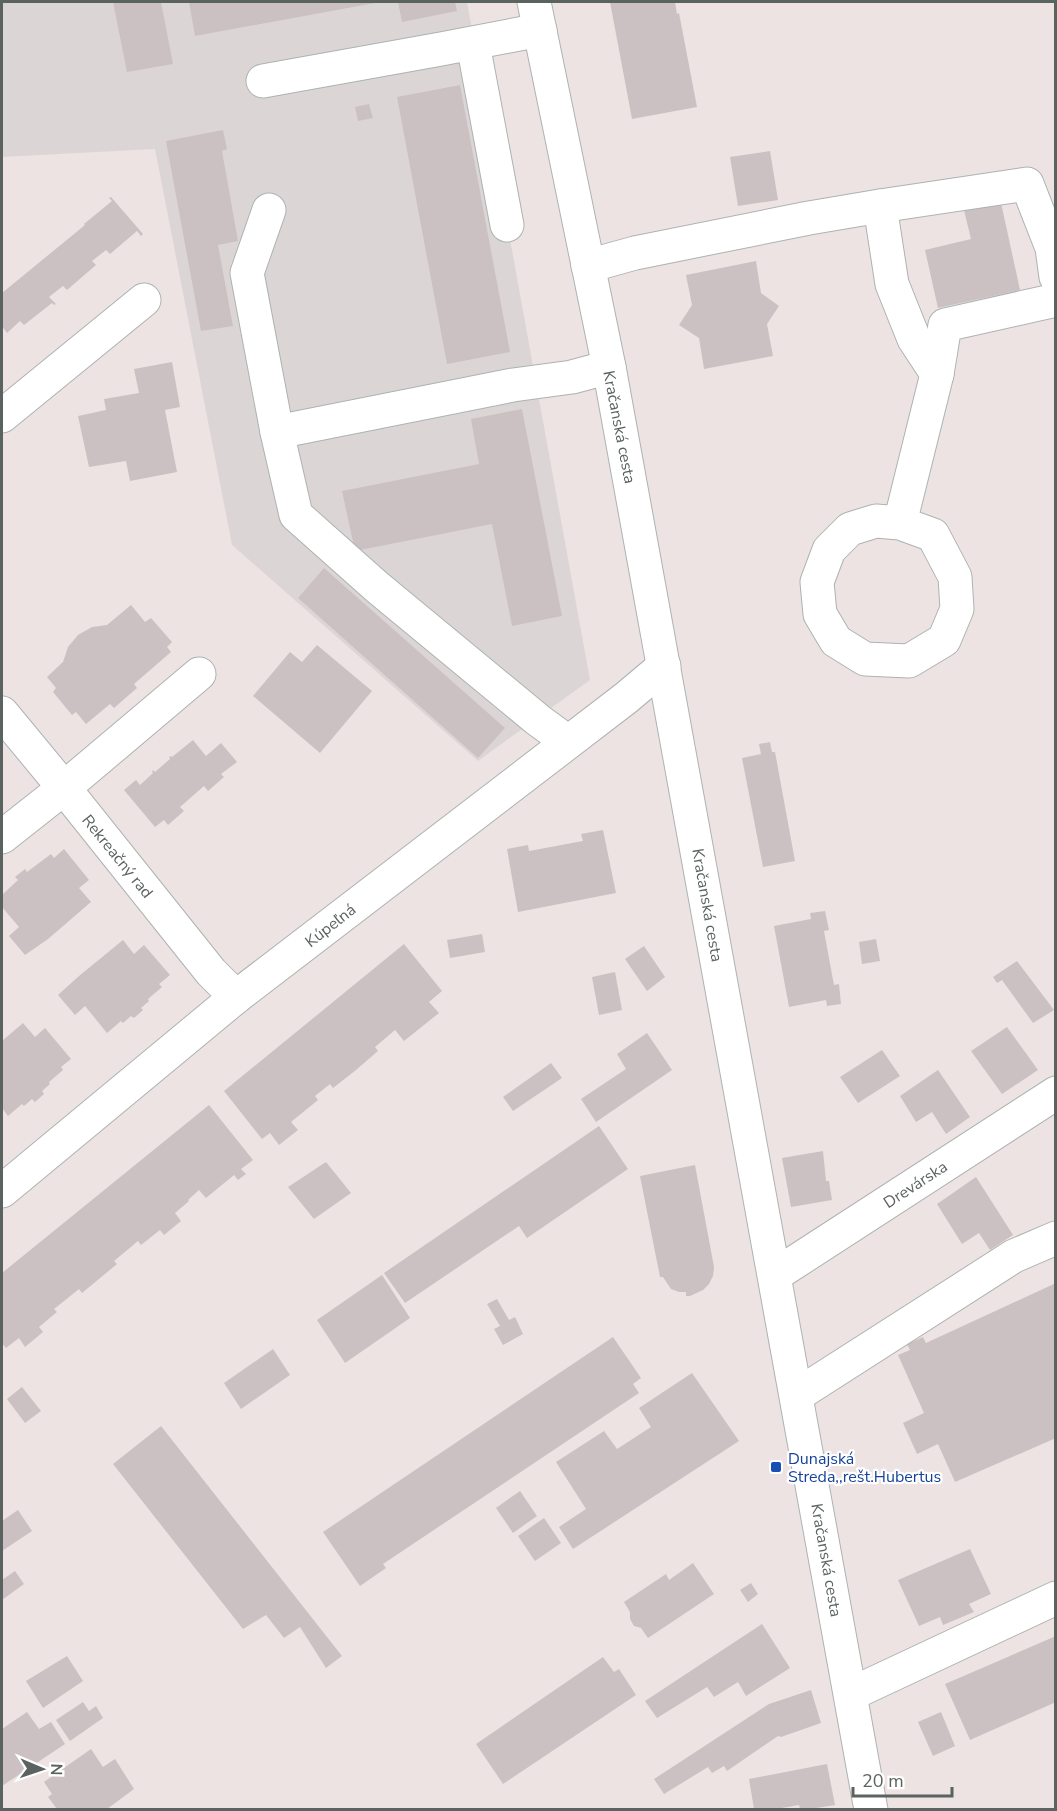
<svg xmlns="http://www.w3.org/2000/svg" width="1057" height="1811" font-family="'Nunito Sans',sans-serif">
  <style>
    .industrial { fill: #dcd5d6 }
    .building { fill: #cbc1c3 }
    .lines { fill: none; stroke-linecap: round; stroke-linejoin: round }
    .minor-casing { stroke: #acb3b2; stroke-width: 35 }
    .minor { stroke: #fff; stroke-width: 33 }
    .transit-dot { fill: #1a4fb4; stroke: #fff; stroke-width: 2 }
    .labels { text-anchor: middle; stroke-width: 4.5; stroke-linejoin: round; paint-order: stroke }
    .street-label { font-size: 16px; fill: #5b6361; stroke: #fff }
    .transit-label { font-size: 16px; fill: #164399; stroke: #fff; text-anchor: start }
  </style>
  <rect width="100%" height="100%" fill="#eee3e3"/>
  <path class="industrial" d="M 2,2 L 467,2 L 590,680 L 478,761 L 232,545 L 155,149 L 2,157 Z"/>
  <g class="building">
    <path d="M 113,2 L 161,2 L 173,64 L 127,72 Z"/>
    <path d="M 189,2 L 375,2 L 375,3 L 195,36 Z"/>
    <path d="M 398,2 L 455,2 L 457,11 L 402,22 Z"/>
    <path d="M 610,2 L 675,2 L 677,14 L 679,13 L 697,107 L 632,119 Z"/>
    <path d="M 460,85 L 510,352 L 447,364 L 397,97 Z"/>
    <path d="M 369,104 L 373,118 L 358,121 L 355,107 Z"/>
    <path d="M 223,130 L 227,149 L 222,151 L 238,241 L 218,245 L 233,326 L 201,331 L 166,141 Z"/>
    <path d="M 770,151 L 778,200 L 738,206 L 730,157 Z"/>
    <path d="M 111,197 L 143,234 L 141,236 L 137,231 L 110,254 L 106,250 L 92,261 L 96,265 L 67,290 L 63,286 L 49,297 L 56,304 L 54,305 L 52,303 L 24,325 L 20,321 L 7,333 L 2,326 L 2,293 L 85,225 L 84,224 L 112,201 L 109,198 Z"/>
    <path d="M 1000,198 L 1020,290 L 938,308 L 925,250 L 971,239 L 963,206 Z"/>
    <path d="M 756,261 L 761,293 L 779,306 L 767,324 L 773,356 L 704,369 L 699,338 L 679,325 L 692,305 L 686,275 Z"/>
    <path d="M 172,362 L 180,407 L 165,410 L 177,472 L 130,481 L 126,461 L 89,467 L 78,416 L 106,410 L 104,399 L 139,393 L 134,369 Z"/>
    <path d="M 522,409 L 562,616 L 512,626 L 492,524 L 355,551 L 342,491 L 479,464 L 471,419 Z"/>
    <path d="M 324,568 L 505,728 L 478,758 L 298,598 Z"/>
    <path d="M 131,605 L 145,622 L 151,618 L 172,642 L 167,647 L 171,652 L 134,684 L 137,688 L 114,708 L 110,704 L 86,724 L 76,712 L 72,715 L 53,692 L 56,688 L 47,677 L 63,662 L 68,647 L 78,635 L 92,627 L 107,625 Z"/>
    <path d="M 317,645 L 372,691 L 320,753 L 253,696 L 290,652 L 302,662 Z"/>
    <path d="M 193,740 L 206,756 L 221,743 L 237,762 L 221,774 L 224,777 L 208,791 L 204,786 L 180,807 L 184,811 L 168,825 L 164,820 L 155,827 L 124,790 L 136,780 L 140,785 L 153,773 L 152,772 L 153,770 L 155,772 L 170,759 L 169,757 L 171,756 L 172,757 Z"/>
    <path d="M 770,742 L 772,752 L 775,752 L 795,861 L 763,867 L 742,758 L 761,754 L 759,744 Z"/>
    <path d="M 603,830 L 616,893 L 518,912 L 507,849 L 528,845 L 529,851 L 583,841 L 581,834 Z"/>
    <path d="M 64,849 L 89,880 L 79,888 L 91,902 L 48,939 L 25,955 L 9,936 L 19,927 L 2,907 L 2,895 L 18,880 L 15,877 L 25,869 L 27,872 L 51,854 L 54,858 Z"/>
    <path d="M 825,911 L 829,930 L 824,931 L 834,985 L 839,984 L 841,1004 L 827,1006 L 826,1000 L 789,1007 L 774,926 L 811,919 L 810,913 Z"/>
    <path d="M 482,934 L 485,952 L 450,958 L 447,940 Z"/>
    <path d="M 876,939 L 880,961 L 862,964 L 859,942 Z"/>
    <path d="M 123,940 L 134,954 L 144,945 L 170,975 L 159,984 L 162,987 L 148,999 L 149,1001 L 141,1008 L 143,1010 L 134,1018 L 131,1016 L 123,1023 L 121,1021 L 107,1033 L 85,1006 L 75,1015 L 58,995 L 79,976 Z"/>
    <path d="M 404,944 L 442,991 L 429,1002 L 439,1013 L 404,1041 L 395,1030 L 375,1047 L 378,1051 L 356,1070 L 333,1088 L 330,1084 L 315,1096 L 318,1100 L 291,1122 L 298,1130 L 279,1145 L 270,1133 L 262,1139 L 224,1091 Z"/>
    <path d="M 644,946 L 665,977 L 647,991 L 625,959 Z"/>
    <path d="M 1017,961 L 1054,1010 L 1033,1023 L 1002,980 L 997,983 L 993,977 Z"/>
    <path d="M 615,972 L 622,1010 L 599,1015 L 592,977 Z"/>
    <path d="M 23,1023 L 35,1037 L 45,1028 L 71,1059 L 61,1067 L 63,1070 L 49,1082 L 50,1084 L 42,1091 L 44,1094 L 35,1102 L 32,1099 L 24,1106 L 22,1104 L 8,1116 L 2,1108 L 2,1041 Z"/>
    <path d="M 1007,1027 L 1038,1070 L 1002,1094 L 971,1051 Z"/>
    <path d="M 647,1033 L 672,1070 L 596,1122 L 581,1099 L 626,1069 L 617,1054 Z"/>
    <path d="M 882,1050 L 900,1076 L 858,1103 L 840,1077 Z"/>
    <path d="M 551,1063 L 562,1078 L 513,1111 L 503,1097 Z"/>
    <path d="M 938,1070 L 970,1117 L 946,1134 L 932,1112 L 916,1122 L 900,1096 Z"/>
    <path d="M 209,1105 L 253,1160 L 241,1169 L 246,1174 L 238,1180 L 234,1175 L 206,1198 L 199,1190 L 188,1200 L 189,1201 L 175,1213 L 181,1221 L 164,1235 L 160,1230 L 141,1245 L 138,1241 L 114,1261 L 117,1264 L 82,1293 L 79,1289 L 54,1309 L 57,1312 L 39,1327 L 43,1332 L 25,1347 L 19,1338 L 6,1348 L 2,1343 L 2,1273 Z"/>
    <path d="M 599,1126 L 628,1169 L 527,1238 L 519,1226 L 405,1303 L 384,1273 Z"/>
    <path d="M 823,1151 L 826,1181 L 829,1181 L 832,1200 L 791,1207 L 782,1158 Z"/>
    <path d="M 326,1162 L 351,1193 L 314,1219 L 288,1187 Z"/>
    <path d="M 695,1165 L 714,1267 L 713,1276 L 709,1284 L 703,1290 L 690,1296 L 686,1296 L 686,1292 L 679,1292 L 671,1289 L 663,1277 L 660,1277 L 640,1176 Z"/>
    <path d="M 976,1177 L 1013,1235 L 990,1250 L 979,1233 L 962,1244 L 937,1204 Z"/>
    <path d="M 382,1275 L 410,1318 L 345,1363 L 317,1320 Z"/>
    <path d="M 1056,1283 L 1056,1438 L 955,1482 L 938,1444 L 917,1454 L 903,1423 L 924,1413 L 898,1355 L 910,1350 L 907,1344 L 923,1337 L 926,1343 Z"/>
    <path d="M 497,1299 L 509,1320 L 515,1317 L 523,1334 L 503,1345 L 494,1329 L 500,1326 L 487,1304 Z"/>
    <path d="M 613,1337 L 641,1378 L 633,1384 L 639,1393 L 383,1564 L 386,1568 L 360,1586 L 323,1532 Z"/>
    <path d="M 273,1349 L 290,1375 L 241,1409 L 224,1383 Z"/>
    <path d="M 692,1373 L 739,1441 L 573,1549 L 559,1527 L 586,1509 L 556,1462 L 604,1431 L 617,1449 L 651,1427 L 639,1408 Z"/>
    <path d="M 22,1387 L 41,1411 L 25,1423 L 7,1399 Z"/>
    <path d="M 161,1426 L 342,1656 L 326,1668 L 300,1627 L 284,1638 L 266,1615 L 243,1629 L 113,1464 Z"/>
    <path d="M 520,1491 L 537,1516 L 513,1533 L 496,1508 Z"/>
    <path d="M 18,1510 L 32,1531 L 2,1551 L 2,1521 Z"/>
    <path d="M 544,1518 L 561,1543 L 535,1561 L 518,1536 Z"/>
    <path d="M 970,1549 L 991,1594 L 969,1604 L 974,1612 L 943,1625 L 940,1617 L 919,1626 L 898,1580 Z"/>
    <path d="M 693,1563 L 714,1594 L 648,1638 L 641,1628 L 634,1626 L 630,1619 L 630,1612 L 624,1602 L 666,1574 L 669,1580 Z"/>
    <path d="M 15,1571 L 24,1584 L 2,1600 L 2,1580 Z"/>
    <path d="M 751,1583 L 758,1594 L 748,1602 L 740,1590 Z"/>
    <path d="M 762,1624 L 790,1668 L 746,1696 L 738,1682 L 714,1697 L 707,1687 L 657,1718 L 645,1701 Z"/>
    <path d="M 1056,1636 L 1056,1702 L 970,1740 L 945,1684 Z"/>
    <path d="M 67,1656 L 83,1681 L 43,1708 L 26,1681 Z"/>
    <path d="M 603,1657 L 614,1672 L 619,1669 L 636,1695 L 503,1784 L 476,1744 Z"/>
    <path d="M 811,1690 L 821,1723 L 781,1737 L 778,1736 L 727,1771 L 724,1766 L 712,1773 L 708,1767 L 664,1794 L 654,1779 L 769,1704 Z"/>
    <path d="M 83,1702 L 89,1711 L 96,1706 L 103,1718 L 70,1741 L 56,1720 Z"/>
    <path d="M 27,1712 L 39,1729 L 51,1722 L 65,1744 L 2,1786 L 2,1729 Z"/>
    <path d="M 941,1712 L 955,1746 L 933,1756 L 918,1722 Z"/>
    <path d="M 91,1749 L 103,1767 L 115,1759 L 134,1789 L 107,1809 L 57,1809 L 48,1797 L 52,1794 L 44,1782 Z"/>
    <path d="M 827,1764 L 835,1805 L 810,1809 L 800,1809 L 799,1805 L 776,1809 L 754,1809 L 749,1779 Z"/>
  </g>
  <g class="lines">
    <defs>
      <g id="minor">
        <path d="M 534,2 L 609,367 L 871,1810"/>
        <path d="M 473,44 L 507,225"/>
        <path d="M 263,81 L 441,49 L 540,30"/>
        <path d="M 880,206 L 1027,184 L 1052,248 L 1056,277"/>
        <path d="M 269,210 L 247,273 L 277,432 L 513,385 L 572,377 L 609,367"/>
        <path d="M 588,266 L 635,253 L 809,218 L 880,206 L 892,284 L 914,339 L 937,374 L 900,523 L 933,535 L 955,577 L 957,609 L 944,640 L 909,661 L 865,659 L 836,641 L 820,614 L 817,582 L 829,550 L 850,529 L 876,521 L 900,523"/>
        <path d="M 937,374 L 945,325 L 1056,300"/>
        <path d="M 2,416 L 144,300"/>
        <path d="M 277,432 L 296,515 L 377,587 L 538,720 L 568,742"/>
        <path d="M 2,713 L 64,788 L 211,972 L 236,997"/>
        <path d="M 2,837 L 64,788 L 199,674"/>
        <path d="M 2,1191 L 236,997 L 626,698 L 664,666"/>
        <path d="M 775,1275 L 1056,1093"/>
        <path d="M 797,1395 L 1014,1256 L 1056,1238"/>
        <path d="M 851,1694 L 1056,1598"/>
      </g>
    </defs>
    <use href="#minor" class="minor-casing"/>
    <use href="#minor" class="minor"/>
  </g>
  <rect class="transit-dot" x="770" y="1461" width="12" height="12" rx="3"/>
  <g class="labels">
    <g class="street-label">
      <text transform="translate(620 427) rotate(79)" y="6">Kračanská cesta</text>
      <text transform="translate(118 856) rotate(51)" y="6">Rekreačný rad</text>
      <text transform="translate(708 905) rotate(80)" y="6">Kračanská cesta</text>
      <text transform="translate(330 925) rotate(-38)" y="6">Kúpeľná</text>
      <text transform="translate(915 1184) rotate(-33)" y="6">Drevárska</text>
      <text transform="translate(827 1560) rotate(80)" y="6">Kračanská cesta</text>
    </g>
    <g class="transit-label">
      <text x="788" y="1464">Dunajská<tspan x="788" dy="18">Streda,,rešt.Hubertus</tspan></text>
    </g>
  </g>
  <rect width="1057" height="1811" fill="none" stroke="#5b6361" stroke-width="6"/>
  <g transform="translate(42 1769) rotate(92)" stroke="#ffffff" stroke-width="4.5" paint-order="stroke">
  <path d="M0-4.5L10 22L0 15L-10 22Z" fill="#5b6361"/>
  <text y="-9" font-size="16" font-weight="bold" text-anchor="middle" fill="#5b6361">N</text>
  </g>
  <path d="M853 1787v9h99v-9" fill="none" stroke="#5b6361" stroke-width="3"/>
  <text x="862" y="1787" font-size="18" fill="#5b6361" stroke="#ffffff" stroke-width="4.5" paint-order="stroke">20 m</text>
</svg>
